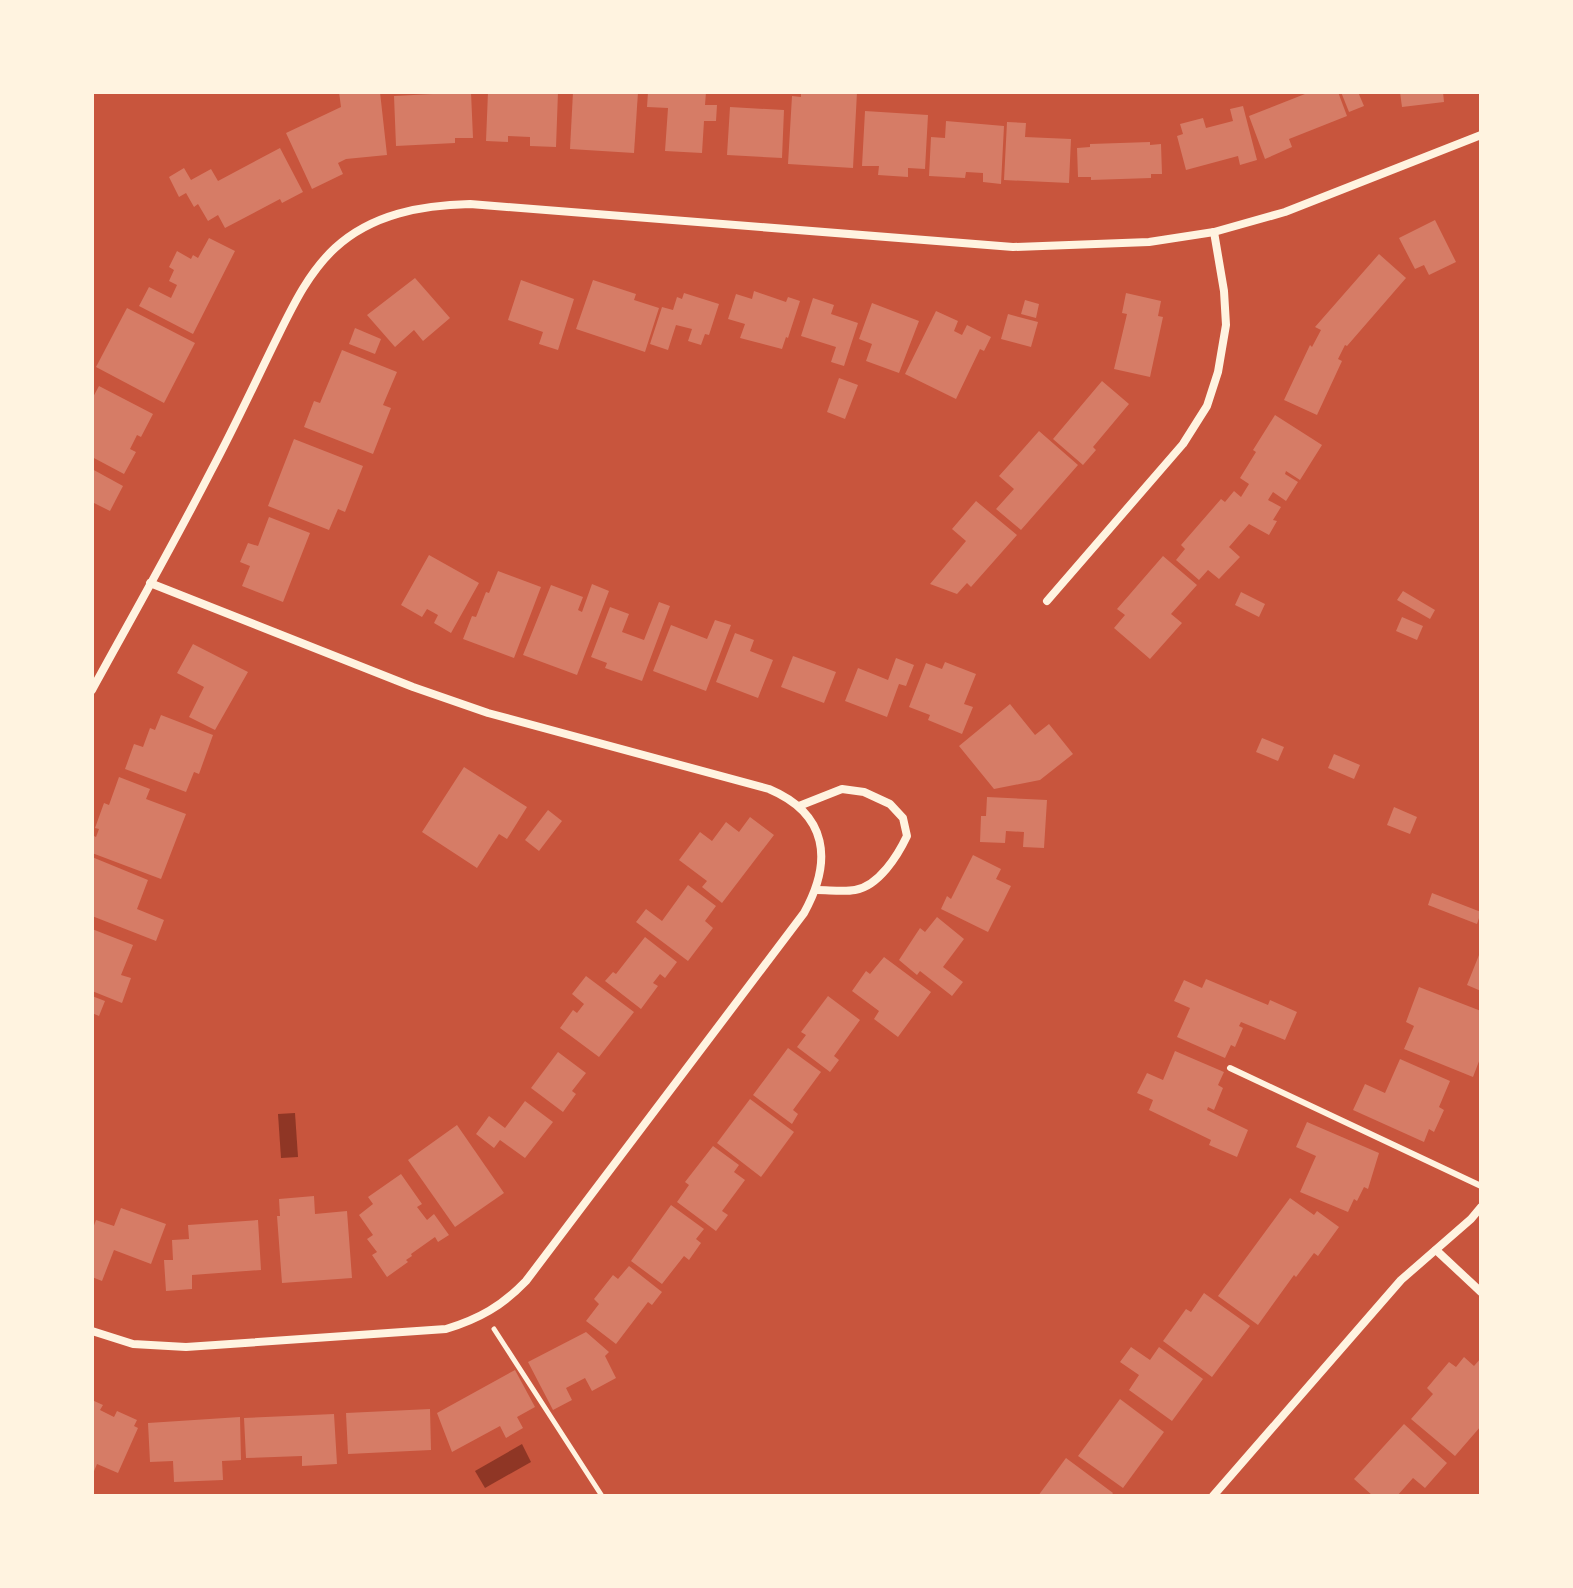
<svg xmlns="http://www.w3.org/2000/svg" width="1573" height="1588" font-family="'DM Sans',sans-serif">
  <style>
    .water { fill: #8f3625 }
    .building { fill: #d67c66 }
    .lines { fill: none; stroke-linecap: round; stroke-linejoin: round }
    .path { stroke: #fff3e0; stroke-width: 5 }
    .service { stroke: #fff3e0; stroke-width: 6 }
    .minor { stroke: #fff3e0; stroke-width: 8 }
  </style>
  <rect width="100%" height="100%" fill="#c8553d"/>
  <g class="water">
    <path d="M 295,1113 L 298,1157 L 281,1158 L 278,1114 Z"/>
    <path d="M 522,1444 L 531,1462 L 485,1488 L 475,1471 Z"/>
  </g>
  <g class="building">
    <path d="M 339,92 L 380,92 L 387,155 L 346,159 L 338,163 L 343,174 L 312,189 L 286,133 L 341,107 Z"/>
    <path d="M 471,92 L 473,138 L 455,138 L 455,143 L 396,146 L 394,96 Z"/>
    <path d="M 488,92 L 558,92 L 556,147 L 530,146 L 530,137 L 508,136 L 508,142 L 486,141 Z"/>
    <path d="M 573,92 L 638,92 L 634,153 L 570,149 Z"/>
    <path d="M 648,92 L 706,92 L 705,105 L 717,105 L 716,121 L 704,121 L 702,153 L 665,151 L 668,108 L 647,107 Z"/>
    <path d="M 801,92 L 857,92 L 853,168 L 788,164 L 792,96 L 801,97 Z"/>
    <path d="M 1310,92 L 1338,92 L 1347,116 L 1289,139 L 1292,147 L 1265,159 L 1249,116 Z"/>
    <path d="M 1341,92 L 1358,92 L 1364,106 L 1349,112 Z"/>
    <path d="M 1400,92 L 1443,92 L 1444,102 L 1402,107 Z"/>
    <path d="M 1243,106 L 1257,160 L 1240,165 L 1238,156 L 1186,170 L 1177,136 L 1183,134 L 1180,124 L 1203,118 L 1206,128 L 1233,121 L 1230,109 Z"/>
    <path d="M 730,107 L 784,110 L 782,158 L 727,155 Z"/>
    <path d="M 865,111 L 928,115 L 925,169 L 908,168 L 908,177 L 878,175 L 879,166 L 862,166 Z"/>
    <path d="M 946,121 L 1004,126 L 1001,184 L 983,182 L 983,173 L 966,172 L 965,178 L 929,176 L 931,137 L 945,138 Z"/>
    <path d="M 1007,122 L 1026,123 L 1025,137 L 1071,139 L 1069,183 L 1004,180 Z"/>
    <path d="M 1150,142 L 1150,145 L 1161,144 L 1162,174 L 1151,174 L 1151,178 L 1091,180 L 1091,177 L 1078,177 L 1077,148 L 1090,147 L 1090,144 Z"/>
    <path d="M 280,148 L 303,192 L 282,203 L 280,199 L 225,228 L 218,215 L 208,221 L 198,204 L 194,207 L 186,193 L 179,197 L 169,177 L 184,168 L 191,180 L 211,169 L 218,181 Z"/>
    <path d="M 1435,220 L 1456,262 L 1429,275 L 1424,265 L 1415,269 L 1399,238 Z"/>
    <path d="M 209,238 L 235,251 L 193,334 L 139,306 L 149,287 L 171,298 L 177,285 L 169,281 L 174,270 L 169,267 L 177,251 L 191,259 L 193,255 L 198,258 Z"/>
    <path d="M 1379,254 L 1406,278 L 1347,346 L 1345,345 L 1338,359 L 1342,361 L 1317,415 L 1284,400 L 1310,345 L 1312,347 L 1321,330 L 1315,327 Z"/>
    <path d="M 415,278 L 450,318 L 423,341 L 414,330 L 395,347 L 367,315 Z"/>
    <path d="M 521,280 L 574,299 L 558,350 L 539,344 L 543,332 L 508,320 Z"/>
    <path d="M 593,280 L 636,294 L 634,300 L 659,308 L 645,352 L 576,329 Z"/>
    <path d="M 754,291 L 786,302 L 788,297 L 800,301 L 788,338 L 786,337 L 782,349 L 740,338 L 745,324 L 728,319 L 736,294 L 752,299 Z"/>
    <path d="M 684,293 L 719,304 L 709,335 L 705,334 L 701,345 L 688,341 L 692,329 L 676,325 L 668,350 L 650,344 L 662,307 L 673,310 L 677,297 L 682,299 Z"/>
    <path d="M 1126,293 L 1161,301 L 1158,316 L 1163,317 L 1150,377 L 1114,369 L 1127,314 L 1122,313 Z"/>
    <path d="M 813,298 L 834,305 L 831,314 L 858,323 L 844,366 L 831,362 L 836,347 L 801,336 Z"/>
    <path d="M 1025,300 L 1039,304 L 1036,318 L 1021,314 Z"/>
    <path d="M 872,303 L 919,321 L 899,373 L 866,361 L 872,344 L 859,339 Z"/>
    <path d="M 127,308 L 195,343 L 164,403 L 96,367 Z"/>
    <path d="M 936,311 L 958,321 L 954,331 L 962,335 L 967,325 L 991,337 L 984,351 L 980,349 L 956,399 L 905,374 Z"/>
    <path d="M 1008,314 L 1038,322 L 1031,347 L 1001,339 Z"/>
    <path d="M 355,328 L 381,339 L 375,354 L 349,344 Z"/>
    <path d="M 342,350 L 397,372 L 383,405 L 391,408 L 373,454 L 304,427 L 314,401 L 320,403 Z"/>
    <path d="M 839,378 L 858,385 L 845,419 L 827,412 Z"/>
    <path d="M 1102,381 L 1129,404 L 1093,447 L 1096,450 L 1083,465 L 1053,439 Z"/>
    <path d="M 99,386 L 153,414 L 141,437 L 137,435 L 130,449 L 136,452 L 124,474 L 92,457 L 92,399 Z"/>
    <path d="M 1275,415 L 1322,445 L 1300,480 L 1286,471 L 1285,474 L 1298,482 L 1286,501 L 1273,492 L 1268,500 L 1281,507 L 1273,520 L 1277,521 L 1269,535 L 1249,524 L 1229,547 L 1240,557 L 1219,579 L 1208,570 L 1199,580 L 1176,560 L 1185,549 L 1181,545 L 1221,499 L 1225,502 L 1234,491 L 1241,497 L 1249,484 L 1240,478 L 1256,452 L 1253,450 Z"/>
    <path d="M 1039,431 L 1078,465 L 1021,530 L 996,509 L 1014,489 L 999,476 Z"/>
    <path d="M 294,439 L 363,466 L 345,512 L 338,509 L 329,530 L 268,506 Z"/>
    <path d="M 92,469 L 123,486 L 110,511 L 92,502 Z"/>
    <path d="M 976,501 L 1017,535 L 971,587 L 967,583 L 957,594 L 930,584 L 966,541 L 952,529 Z"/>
    <path d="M 269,517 L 310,533 L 283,602 L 242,586 L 250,566 L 240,562 L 248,543 L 258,546 Z"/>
    <path d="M 429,555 L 479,583 L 451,633 L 434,623 L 438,615 L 427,609 L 422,617 L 401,605 Z"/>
    <path d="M 1163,556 L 1197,585 L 1171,614 L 1182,623 L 1150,659 L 1114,628 L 1125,615 L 1117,609 Z"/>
    <path d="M 498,571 L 541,587 L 514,658 L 463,639 L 472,616 L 476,617 L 486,592 L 489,593 Z"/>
    <path d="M 592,584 L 609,591 L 577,675 L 523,655 L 551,585 L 583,597 L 578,610 L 582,612 Z"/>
    <path d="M 1403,591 L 1435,610 L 1430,619 L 1397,600 Z"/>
    <path d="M 1241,592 L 1265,604 L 1259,617 L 1235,605 Z"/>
    <path d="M 659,602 L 670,606 L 642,681 L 605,668 L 607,663 L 591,657 L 610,607 L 629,614 L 622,632 L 644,640 Z"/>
    <path d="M 1402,617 L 1423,626 L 1417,640 L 1396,631 Z"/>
    <path d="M 715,620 L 731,625 L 706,691 L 653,671 L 671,625 L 707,639 Z"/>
    <path d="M 735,633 L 754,640 L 750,651 L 773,660 L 758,698 L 716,682 Z"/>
    <path d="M 193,644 L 248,672 L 215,730 L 189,717 L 204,687 L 177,673 Z"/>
    <path d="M 793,656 L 836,672 L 824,703 L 781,687 Z"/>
    <path d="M 896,658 L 914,665 L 906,686 L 899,684 L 887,717 L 845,701 L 858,668 L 888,680 Z"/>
    <path d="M 945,662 L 976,674 L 964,704 L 973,707 L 962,734 L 928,720 L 930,715 L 909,707 L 926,663 L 942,669 Z"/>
    <path d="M 1010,704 L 1035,735 L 1049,724 L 1073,754 L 1040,780 L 994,789 L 959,746 Z"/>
    <path d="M 161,715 L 213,735 L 199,774 L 194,772 L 186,792 L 125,769 L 134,744 L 143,747 L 150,728 L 155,730 Z"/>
    <path d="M 1262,738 L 1284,747 L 1278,761 L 1256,752 Z"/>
    <path d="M 1334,754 L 1360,765 L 1354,779 L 1328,768 Z"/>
    <path d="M 464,767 L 527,807 L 507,839 L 499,834 L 477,868 L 422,832 Z"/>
    <path d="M 119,777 L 150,789 L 146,799 L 186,814 L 161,879 L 92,853 L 92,835 L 96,837 L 99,829 L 95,828 L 104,803 L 109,805 Z"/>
    <path d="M 987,797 L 1047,800 L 1044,848 L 1023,847 L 1024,832 L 1006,831 L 1005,843 L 980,842 L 981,816 L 986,816 Z"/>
    <path d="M 1394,807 L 1417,817 L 1410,834 L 1387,825 Z"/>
    <path d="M 548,810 L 562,821 L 539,851 L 525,840 Z"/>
    <path d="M 750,817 L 774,835 L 722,903 L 702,887 L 707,881 L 679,860 L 700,832 L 712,841 L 726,822 L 739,832 Z"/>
    <path d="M 973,855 L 1001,869 L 996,879 L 1011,886 L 988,932 L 941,909 L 947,896 L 951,899 Z"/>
    <path d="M 92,857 L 148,880 L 137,909 L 164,920 L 156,941 L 92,916 Z"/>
    <path d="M 688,885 L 716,906 L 705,921 L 713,928 L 688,961 L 636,922 L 646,909 L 662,921 Z"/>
    <path d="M 1432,893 L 1481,912 L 1477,924 L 1428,905 Z"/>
    <path d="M 937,917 L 964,939 L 943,967 L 963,982 L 952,996 L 920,971 L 917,975 L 899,960 L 920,928 L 925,932 Z"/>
    <path d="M 92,929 L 133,945 L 121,975 L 131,978 L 122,1003 L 92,991 Z"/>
    <path d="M 645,937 L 677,962 L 665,978 L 660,974 L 653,983 L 658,986 L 641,1009 L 605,981 L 613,972 L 616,974 Z"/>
    <path d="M 1481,950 L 1481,991 L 1467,985 Z"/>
    <path d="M 884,957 L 931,992 L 898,1037 L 874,1019 L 879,1011 L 852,991 L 866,971 L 870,974 Z"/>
    <path d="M 586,976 L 634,1012 L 599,1057 L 560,1028 L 573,1010 L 577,1013 L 584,1004 L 572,994 Z"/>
    <path d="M 1206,979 L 1268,1005 L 1270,1000 L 1297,1012 L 1285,1040 L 1241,1022 L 1239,1026 L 1243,1028 L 1235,1047 L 1231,1045 L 1225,1058 L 1177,1037 L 1190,1008 L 1174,1001 L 1184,980 L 1202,988 Z"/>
    <path d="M 1419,987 L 1481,1011 L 1481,1056 L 1473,1077 L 1404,1049 L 1414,1026 L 1406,1022 Z"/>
    <path d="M 92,996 L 105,1001 L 99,1016 L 92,1013 Z"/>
    <path d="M 828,996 L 860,1020 L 834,1056 L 839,1060 L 830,1072 L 797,1047 L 806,1035 L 801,1032 Z"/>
    <path d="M 788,1048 L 821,1072 L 793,1110 L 798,1114 L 792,1124 L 753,1095 Z"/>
    <path d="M 1175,1051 L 1224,1072 L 1218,1085 L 1223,1088 L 1214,1110 L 1208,1107 L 1207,1110 L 1248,1130 L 1237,1157 L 1209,1145 L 1211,1140 L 1149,1110 L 1153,1100 L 1137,1093 L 1147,1073 L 1163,1080 Z"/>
    <path d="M 558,1052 L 586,1073 L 572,1091 L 576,1094 L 563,1112 L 531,1088 Z"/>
    <path d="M 1400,1059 L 1450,1081 L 1439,1107 L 1444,1110 L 1434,1132 L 1429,1129 L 1424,1142 L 1353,1110 L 1365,1084 L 1385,1093 Z"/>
    <path d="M 750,1099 L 794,1132 L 761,1177 L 717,1143 Z"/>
    <path d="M 525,1101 L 553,1122 L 525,1158 L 500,1140 L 494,1148 L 476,1134 L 489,1116 L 505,1128 Z"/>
    <path d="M 1307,1122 L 1379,1153 L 1368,1189 L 1364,1187 L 1357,1201 L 1354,1199 L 1348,1212 L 1300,1192 L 1316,1156 L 1296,1147 Z"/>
    <path d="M 457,1125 L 504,1193 L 455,1227 L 408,1160 Z"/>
    <path d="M 713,1146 L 739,1165 L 734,1172 L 745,1180 L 722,1211 L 728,1215 L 716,1231 L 677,1202 L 689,1185 L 685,1182 Z"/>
    <path d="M 401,1174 L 422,1204 L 417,1207 L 427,1220 L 434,1214 L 449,1235 L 438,1242 L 435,1237 L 411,1254 L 412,1256 L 406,1260 L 408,1262 L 387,1277 L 372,1255 L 377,1252 L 367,1239 L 373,1235 L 359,1215 L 373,1204 L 368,1197 Z"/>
    <path d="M 314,1196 L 315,1214 L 347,1211 L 352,1278 L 282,1283 L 277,1216 L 280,1216 L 279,1199 Z"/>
    <path d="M 1290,1198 L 1314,1215 L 1317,1211 L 1339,1227 L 1318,1256 L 1314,1253 L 1296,1277 L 1294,1275 L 1258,1325 L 1218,1296 Z"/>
    <path d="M 671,1205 L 704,1229 L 696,1239 L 701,1243 L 689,1260 L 684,1256 L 662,1284 L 631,1261 Z"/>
    <path d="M 121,1208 L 166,1224 L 151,1264 L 114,1250 L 102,1281 L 92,1277 L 92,1231 L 96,1220 L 114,1226 Z"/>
    <path d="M 258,1220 L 261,1270 L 192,1275 L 192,1289 L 166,1291 L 164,1260 L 173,1260 L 172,1240 L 189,1239 L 188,1225 Z"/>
    <path d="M 629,1266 L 662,1292 L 652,1305 L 648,1302 L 616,1344 L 586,1321 L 599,1304 L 594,1299 L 613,1275 L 618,1279 Z"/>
    <path d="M 1204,1293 L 1250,1326 L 1212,1377 L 1163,1341 L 1186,1309 L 1191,1312 Z"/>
    <path d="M 586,1332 L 609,1352 L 605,1356 L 616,1378 L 592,1391 L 585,1378 L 566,1388 L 572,1400 L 553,1410 L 528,1362 Z"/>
    <path d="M 1131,1347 L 1150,1360 L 1159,1347 L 1203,1379 L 1172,1421 L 1129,1390 L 1139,1375 L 1120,1362 Z"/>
    <path d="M 1464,1357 L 1474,1366 L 1481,1358 L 1481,1426 L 1455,1456 L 1411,1419 L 1433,1394 L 1427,1388 L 1449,1362 L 1456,1367 Z"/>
    <path d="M 515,1370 L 535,1407 L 517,1417 L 523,1428 L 506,1438 L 500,1426 L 452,1452 L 437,1413 Z"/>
    <path d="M 1120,1399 L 1164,1432 L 1123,1488 L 1078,1456 Z"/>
    <path d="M 92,1400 L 103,1405 L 100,1410 L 114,1417 L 117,1411 L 137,1420 L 134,1426 L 138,1428 L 118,1473 L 97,1464 L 92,1476 Z"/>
    <path d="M 430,1409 L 431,1450 L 348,1454 L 346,1413 Z"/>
    <path d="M 334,1414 L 337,1464 L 302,1466 L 302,1456 L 246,1458 L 244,1418 Z"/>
    <path d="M 240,1417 L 241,1460 L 222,1461 L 223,1480 L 174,1482 L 173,1461 L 150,1462 L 148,1423 Z"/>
    <path d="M 1404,1424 L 1447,1463 L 1425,1488 L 1413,1478 L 1397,1496 L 1373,1496 L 1354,1479 Z"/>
    <path d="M 1066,1458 L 1113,1493 L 1111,1496 L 1038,1496 Z"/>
  </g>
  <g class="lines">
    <path class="path" d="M 494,1329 L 602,1496"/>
    <path class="service" d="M 1230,1068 L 1481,1186"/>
    <g class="minor">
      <path d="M 1047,601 L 1183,444 L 1207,406 L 1218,372 L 1226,325 L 1224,291 L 1214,232"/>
      <path d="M 92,690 C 132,617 173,545 211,471 C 233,430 253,387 273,346 C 290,312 306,275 335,248 C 372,214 422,205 470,204 L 1013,247 L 1149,242 L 1214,232 L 1285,212 L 1481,135"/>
      <path d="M 799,806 L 842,789 L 864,792 L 890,804 L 903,818 L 907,836 C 898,855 879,886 855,890 C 844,892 829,890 817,890"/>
      <path d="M 1436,1250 L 1481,1292"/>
      <path d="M 92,1331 L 133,1344 L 186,1347 L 446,1329 C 479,1319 502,1306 526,1281 L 804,913 C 833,861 828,814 769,789 L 488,713 L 413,687 L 150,583"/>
      <path d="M 1213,1496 L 1401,1280 L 1471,1219 L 1481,1207"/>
    </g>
  </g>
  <rect width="1573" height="1588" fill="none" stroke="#fff3e0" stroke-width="188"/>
</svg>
